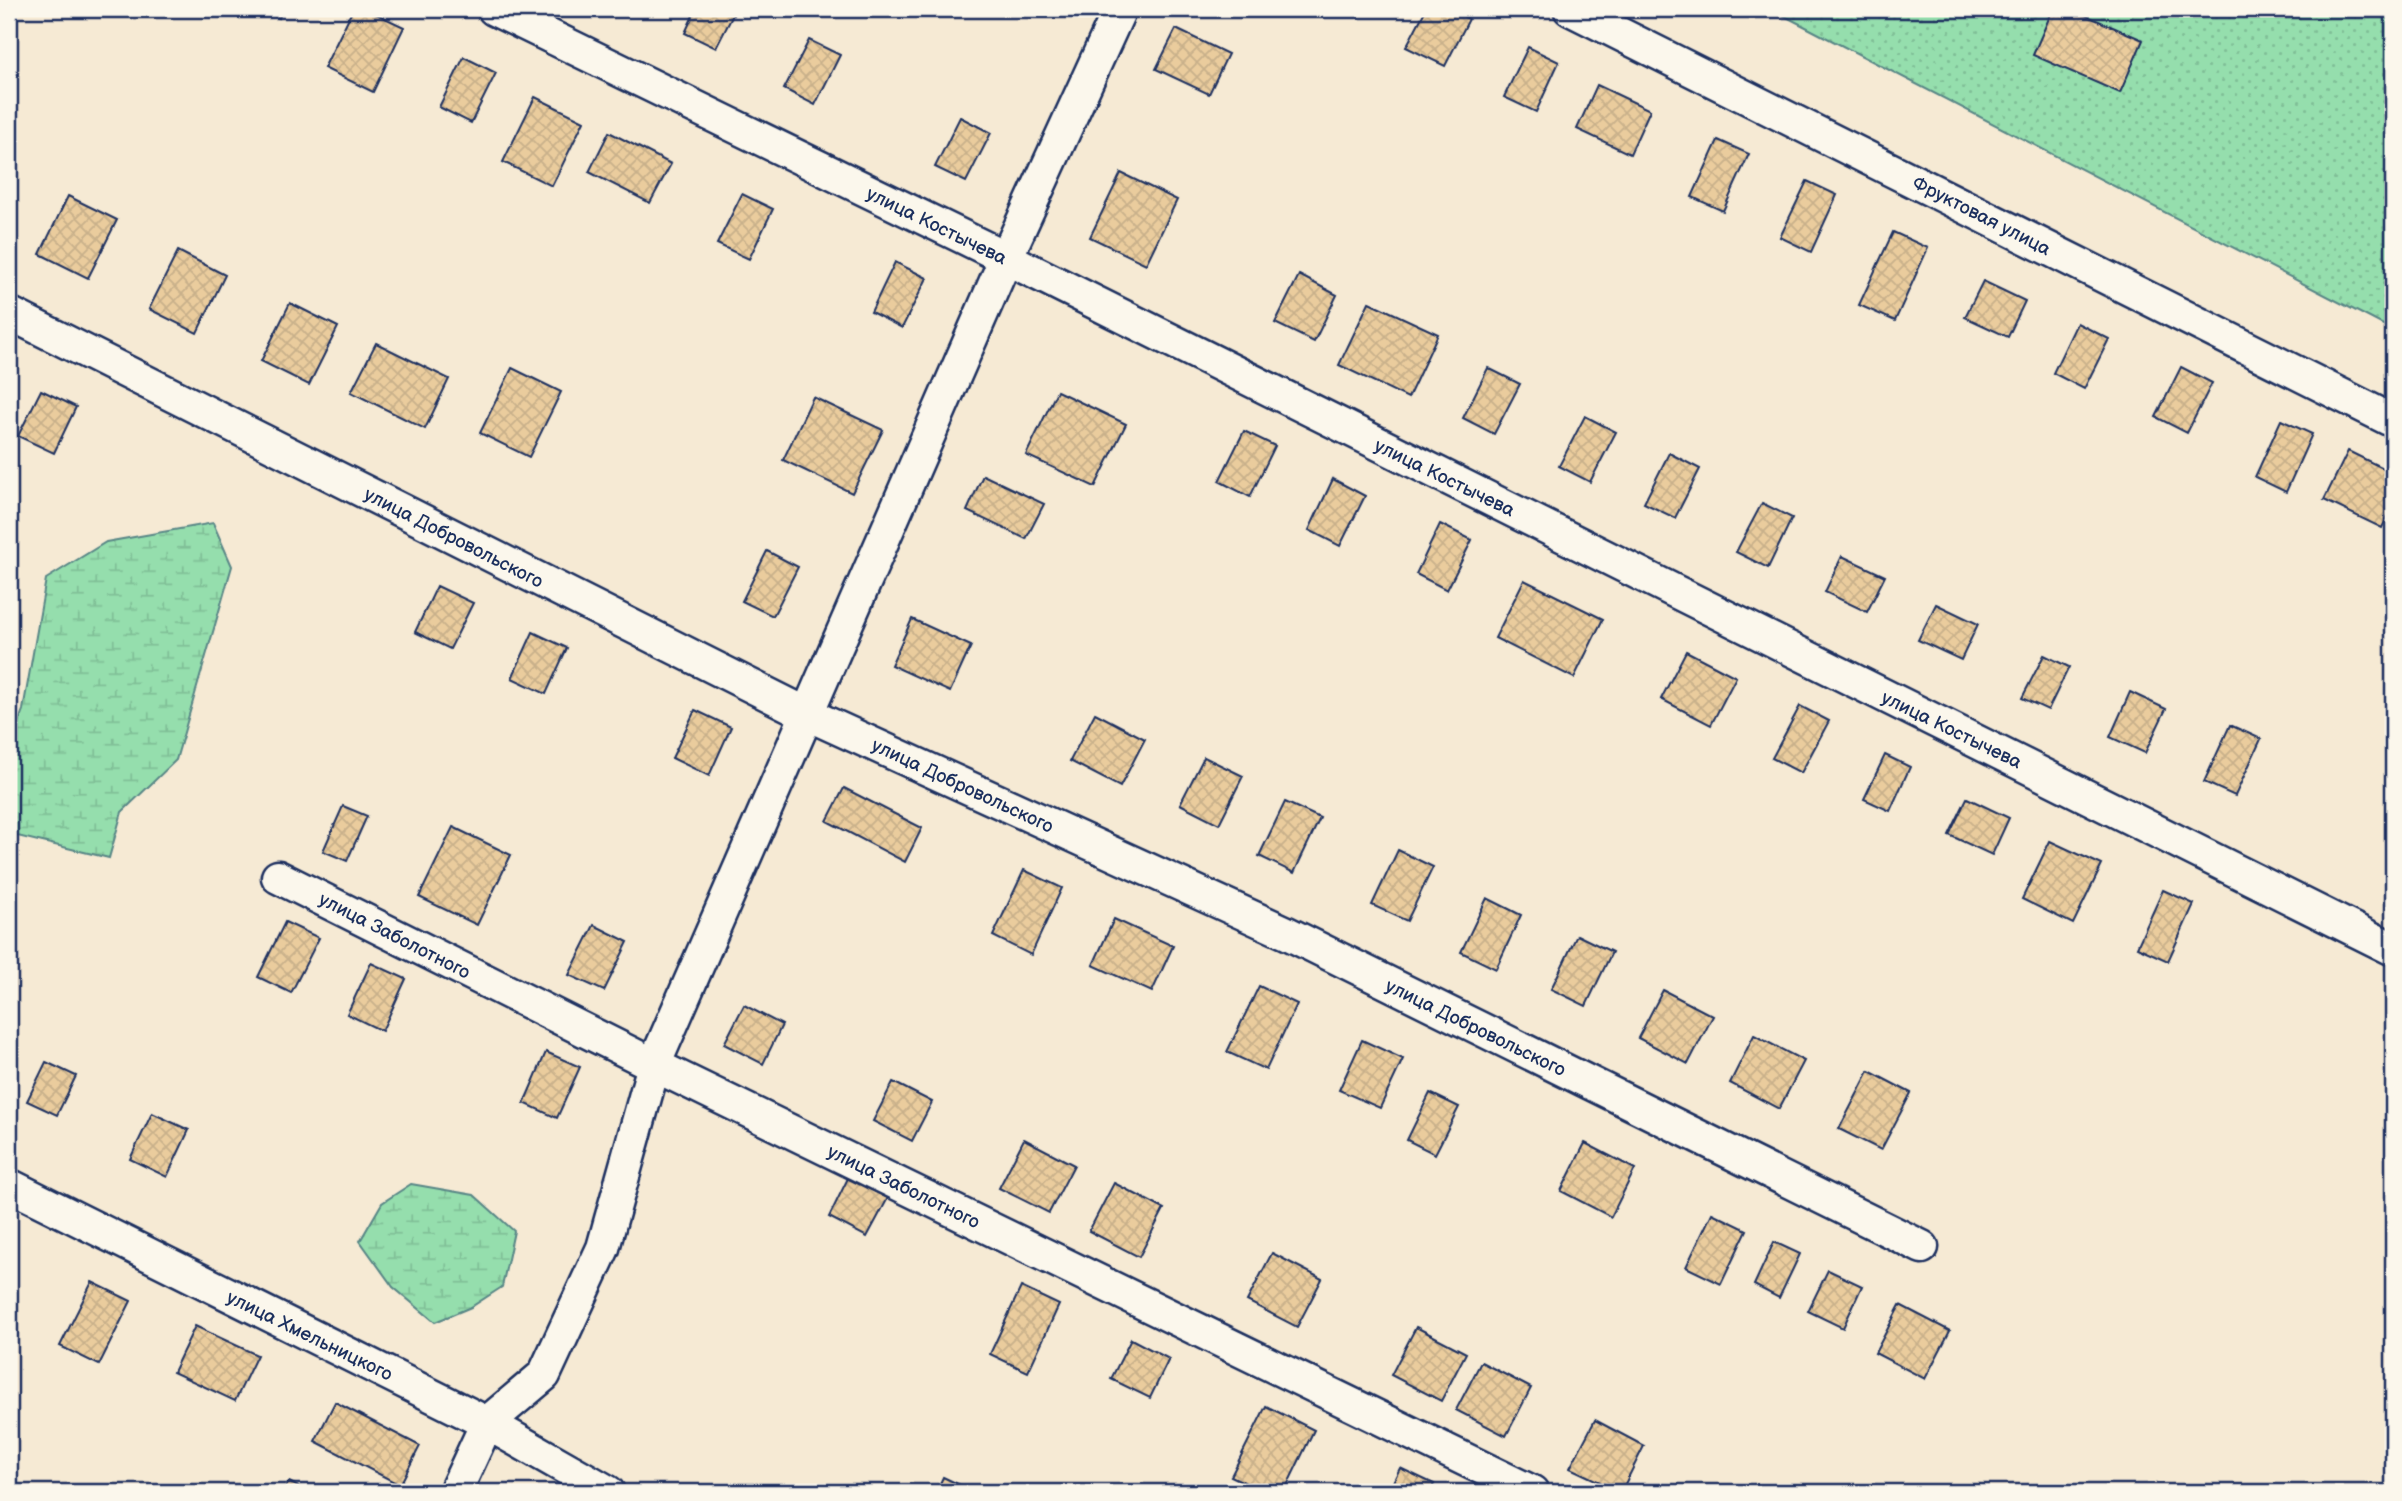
<svg xmlns="http://www.w3.org/2000/svg" width="2402" height="1501" font-family="'Balsamiq Sans',sans-serif">
  <style>
    .wetland { fill: url(#wetland-marsh); stroke: #588686; stroke-width: 2 }
    .garden { fill: url(#garden-dots); stroke: #588686; stroke-width: 2 }
    .building { fill: url(#building-cross-hatch); stroke: #1b2f5e; stroke-width: 2 }
    .lines { fill: none; stroke-linecap: round; stroke-linejoin: round }
    .street-casing { stroke: #1b2f5e; stroke-width: 37 }
    .street { stroke: #fbf7ec; stroke-width: 32 }
    .labels { text-anchor: middle; stroke-width: 5; stroke-linejoin: round; paint-order: stroke }
    .street-label { font-size: 19px; fill: #1b2f5e; stroke: #fbf7ec }
  </style>
  <defs>
    <pattern id="wetland-marsh" width="20" height="14" patternUnits="userSpaceOnUse" patternTransform="scale(1.75)"><rect width="20" height="14" fill="#95dead"/><path d="M1 5h8M5 5V1M11 12h8M15 12V8" fill="none" stroke="#80bf97"/></pattern>
    <pattern id="garden-dots" width="8" height="8" patternUnits="userSpaceOnUse" patternTransform="scale(1.75)"><rect width="8" height="8" fill="#95dead"/><path d="M2 2h.1M6 6h.1" fill="none" stroke="#80bf97" stroke-width="1.8" stroke-linecap="round"/></pattern>
    <pattern id="building-cross-hatch" width="8" height="8" patternUnits="userSpaceOnUse" patternTransform="scale(1.75)"><rect width="8" height="8" fill="#eacc9d"/><path d="M0 0l8 8M0 8l8-8" fill="none" stroke="#c8b08a"/></pattern>
  </defs>
  <rect width="100%" height="100%" fill="#f6ead4"/>
  <filter id="ink" filterUnits="userSpaceOnUse"><feTurbulence type="fractalNoise" baseFrequency=".0143" numOctaves="2"/><feDisplacementMap in="SourceGraphic" scale="14" xChannelSelector="R" yChannelSelector="G"/><feConvolveMatrix kernelMatrix="1 2 1 2 8 2 1 2 1" color-interpolation-filters="sRGB"/></filter>
  <g filter="url(#ink)">
    <g class="wetland">
      <path d="M 213,523 L 232,566 L 176,760 L 122,812 L 109,858 L 9,834 L 9,747 L 23,710 L 46,579 L 106,542 Z"/>
      <path d="M 411,1184 L 474,1195 L 514,1231 L 502,1287 L 471,1307 L 435,1322 L 393,1287 L 360,1241 L 382,1203 Z"/>
    </g>
    <path class="garden" d="M 1771,9 L 2393,9 L 2393,330 Z"/>
    <g class="building">
      <path d="M 261,9 L 283,9 L 279,18 Z"/>
      <path d="M 353,9 L 366,9 L 404,27 L 373,92 L 324,68 Z"/>
      <path d="M 696,9 L 736,9 L 716,48 L 685,33 Z"/>
      <path d="M 1426,9 L 1449,9 L 1469,19 L 1445,66 L 1406,47 Z"/>
      <path d="M 2053,9 L 2071,9 L 2143,40 L 2120,93 L 2033,55 Z"/>
      <path d="M 1176,29 L 1228,54 L 1209,94 L 1156,69 Z"/>
      <path d="M 809,40 L 840,55 L 815,105 L 784,89 Z"/>
      <path d="M 1528,47 L 1559,62 L 1536,112 L 1504,97 Z"/>
      <path d="M 464,57 L 496,73 L 471,123 L 439,107 Z"/>
      <path d="M 1597,85 L 1650,110 L 1630,154 L 1577,129 Z"/>
      <path d="M 535,97 L 584,121 L 552,186 L 503,162 Z"/>
      <path d="M 960,117 L 991,133 L 966,182 L 935,167 Z"/>
      <path d="M 609,132 L 671,164 L 650,203 L 589,172 Z"/>
      <path d="M 1718,140 L 1749,154 L 1723,211 L 1692,197 Z"/>
      <path d="M 1121,173 L 1177,200 L 1146,264 L 1090,237 Z"/>
      <path d="M 1807,181 L 1837,195 L 1811,252 L 1780,237 Z"/>
      <path d="M 742,194 L 773,209 L 749,259 L 717,244 Z"/>
      <path d="M 68,196 L 117,220 L 88,278 L 40,254 Z"/>
      <path d="M 1893,232 L 1928,248 L 1895,321 L 1859,305 Z"/>
      <path d="M 178,251 L 225,275 L 197,333 L 149,309 Z"/>
      <path d="M 895,262 L 927,278 L 902,328 L 871,312 Z"/>
      <path d="M 1299,275 L 1337,295 L 1314,342 L 1275,323 Z"/>
      <path d="M 1983,281 L 2025,301 L 2008,337 L 1965,317 Z"/>
      <path d="M 1369,302 L 1438,334 L 1408,398 L 1339,365 Z"/>
      <path d="M 290,303 L 338,327 L 309,385 L 261,361 Z"/>
      <path d="M 2077,323 L 2109,339 L 2084,389 L 2053,373 Z"/>
      <path d="M 376,343 L 449,379 L 425,429 L 351,392 Z"/>
      <path d="M 2181,367 L 2212,383 L 2187,433 L 2156,417 Z"/>
      <path d="M 512,368 L 561,392 L 529,457 L 480,433 Z"/>
      <path d="M 1488,368 L 1520,384 L 1494,434 L 1463,418 Z"/>
      <path d="M 41,390 L 76,407 L 54,453 L 18,436 Z"/>
      <path d="M 1057,391 L 1126,424 L 1095,487 L 1026,455 Z"/>
      <path d="M 813,397 L 883,430 L 852,493 L 783,460 Z"/>
      <path d="M 1585,416 L 1616,432 L 1590,482 L 1559,466 Z"/>
      <path d="M 2281,420 L 2312,434 L 2286,492 L 2255,477 Z"/>
      <path d="M 1244,431 L 1275,446 L 1250,497 L 1219,481 Z"/>
      <path d="M 2348,451 L 2393,473 L 2393,505 L 2382,528 L 2324,500 Z"/>
      <path d="M 1669,453 L 1700,469 L 1675,518 L 1644,503 Z"/>
      <path d="M 983,475 L 1044,504 L 1026,539 L 967,511 Z"/>
      <path d="M 1333,479 L 1365,496 L 1340,546 L 1309,530 Z"/>
      <path d="M 1762,503 L 1792,518 L 1768,568 L 1736,552 Z"/>
      <path d="M 1440,524 L 1472,540 L 1447,590 L 1416,574 Z"/>
      <path d="M 767,551 L 798,567 L 773,616 L 742,601 Z"/>
      <path d="M 1842,556 L 1885,576 L 1867,612 L 1825,592 Z"/>
      <path d="M 1524,580 L 1603,619 L 1574,678 L 1495,638 Z"/>
      <path d="M 437,586 L 473,603 L 450,649 L 415,632 Z"/>
      <path d="M 1936,604 L 1978,624 L 1961,660 L 1918,640 Z"/>
      <path d="M 912,619 L 971,646 L 950,692 L 891,665 Z"/>
      <path d="M 533,632 L 567,648 L 546,694 L 512,678 Z"/>
      <path d="M 1686,651 L 1736,677 L 1711,725 L 1661,699 Z"/>
      <path d="M 2044,655 L 2069,667 L 2048,710 L 2022,698 Z"/>
      <path d="M 2130,692 L 2166,709 L 2145,753 L 2110,737 Z"/>
      <path d="M 1800,706 L 1829,721 L 1801,773 L 1772,758 Z"/>
      <path d="M 695,710 L 731,727 L 709,776 L 672,758 Z"/>
      <path d="M 1095,713 L 1145,739 L 1120,787 L 1070,761 Z"/>
      <path d="M 2230,725 L 2261,739 L 2235,796 L 2204,782 Z"/>
      <path d="M 1885,755 L 1910,767 L 1890,811 L 1864,799 Z"/>
      <path d="M 1204,757 L 1243,776 L 1219,824 L 1180,804 Z"/>
      <path d="M 844,788 L 922,828 L 905,862 L 827,821 Z"/>
      <path d="M 1967,798 L 2009,818 L 1992,855 L 1949,835 Z"/>
      <path d="M 1285,802 L 1320,818 L 1294,873 L 1259,856 Z"/>
      <path d="M 343,806 L 367,816 L 347,861 L 323,851 Z"/>
      <path d="M 453,827 L 511,855 L 477,925 L 419,897 Z"/>
      <path d="M 2050,841 L 2102,865 L 2073,924 L 2022,899 Z"/>
      <path d="M 1398,850 L 1433,867 L 1407,921 L 1372,905 Z"/>
      <path d="M 1024,870 L 1062,888 L 1031,955 L 993,936 Z"/>
      <path d="M 2163,890 L 2194,904 L 2168,961 L 2137,947 Z"/>
      <path d="M 1487,898 L 1521,915 L 1496,969 L 1461,952 Z"/>
      <path d="M 1114,919 L 1173,946 L 1152,992 L 1093,965 Z"/>
      <path d="M 285,922 L 319,938 L 291,993 L 258,977 Z"/>
      <path d="M 594,925 L 628,942 L 604,991 L 569,975 Z"/>
      <path d="M 1577,935 L 1612,952 L 1586,1006 L 1551,989 Z"/>
      <path d="M 371,963 L 406,979 L 382,1031 L 347,1014 Z"/>
      <path d="M 1259,986 L 1297,1004 L 1266,1070 L 1227,1052 Z"/>
      <path d="M 1663,990 L 1713,1016 L 1688,1064 L 1638,1038 Z"/>
      <path d="M 744,1005 L 782,1025 L 763,1064 L 724,1044 Z"/>
      <path d="M 1754,1035 L 1804,1061 L 1779,1109 L 1730,1083 Z"/>
      <path d="M 1362,1040 L 1403,1059 L 1380,1108 L 1339,1090 Z"/>
      <path d="M 546,1052 L 580,1067 L 557,1118 L 524,1103 Z"/>
      <path d="M 46,1062 L 76,1076 L 57,1115 L 27,1101 Z"/>
      <path d="M 1869,1071 L 1911,1093 L 1881,1150 L 1839,1129 Z"/>
      <path d="M 893,1082 L 932,1102 L 912,1141 L 873,1121 Z"/>
      <path d="M 1430,1093 L 1459,1107 L 1435,1154 L 1407,1140 Z"/>
      <path d="M 152,1113 L 189,1130 L 167,1177 L 130,1159 Z"/>
      <path d="M 1024,1139 L 1074,1165 L 1049,1213 L 999,1188 Z"/>
      <path d="M 1585,1143 L 1635,1169 L 1611,1217 L 1561,1191 Z"/>
      <path d="M 848,1178 L 888,1198 L 867,1237 L 829,1217 Z"/>
      <path d="M 1114,1183 L 1164,1209 L 1139,1257 L 1089,1231 Z"/>
      <path d="M 1712,1213 L 1747,1230 L 1721,1284 L 1686,1267 Z"/>
      <path d="M 1774,1242 L 1800,1254 L 1779,1298 L 1754,1285 Z"/>
      <path d="M 1272,1253 L 1322,1279 L 1297,1327 L 1247,1301 Z"/>
      <path d="M 1828,1270 L 1862,1286 L 1843,1328 L 1808,1311 Z"/>
      <path d="M 92,1282 L 131,1301 L 99,1365 L 60,1346 Z"/>
      <path d="M 1021,1287 L 1059,1305 L 1028,1372 L 990,1354 Z"/>
      <path d="M 1900,1305 L 1950,1331 L 1925,1379 L 1875,1353 Z"/>
      <path d="M 195,1326 L 257,1355 L 235,1401 L 173,1372 Z"/>
      <path d="M 1416,1327 L 1466,1353 L 1441,1401 L 1391,1375 Z"/>
      <path d="M 1131,1339 L 1169,1359 L 1150,1398 L 1111,1379 Z"/>
      <path d="M 1481,1362 L 1531,1388 L 1506,1436 L 1456,1410 Z"/>
      <path d="M 335,1402 L 420,1446 L 400,1485 L 315,1441 Z"/>
      <path d="M 1266,1406 L 1314,1430 L 1284,1492 L 1265,1492 L 1231,1476 Z"/>
      <path d="M 1595,1420 L 1644,1446 L 1621,1492 L 1570,1468 Z"/>
      <path d="M 1400,1468 L 1434,1484 L 1430,1492 L 1388,1492 Z"/>
      <path d="M 943,1477 L 975,1492 L 936,1492 Z"/>
      <path d="M 289,1482 L 308,1492 L 283,1492 Z"/>
    </g>
    <g class="lines">
      <defs>
        <g id="street">
          <path d="M 494,9 L 1006,258 L 2393,949"/>
          <path d="M 1570,9 L 2393,421"/>
          <path d="M 9,313 L 807,714 L 1287,933 L 1922,1247"/>
          <path d="M 278,877 L 654,1065 L 1532,1492"/>
          <path d="M 9,1185 L 487,1423 L 608,1492"/>
          <path d="M 455,1492 L 487,1423 L 544,1375 L 603,1248 L 654,1065 L 1006,258 L 1120,9"/>
        </g>
      </defs>
      <use href="#street" class="street-casing"/>
      <use href="#street" class="street"/>
    </g>
  </g>
  <g class="labels">
    <g class="street-label">
      <text transform="translate(1982 215) rotate(27)" y="7">Фруктовая улица</text>
      <text transform="translate(937 225) rotate(26)" y="7">улица Костычева</text>
      <text transform="translate(1445 477) rotate(26)" y="7">улица Костычева</text>
      <text transform="translate(454 537) rotate(27)" y="7">улица Добровольского</text>
      <text transform="translate(1952 729) rotate(26)" y="7">улица Костычева</text>
      <text transform="translate(963 785) rotate(25)" y="7">улица Добровольского</text>
      <text transform="translate(395 935) rotate(27)" y="7">улица Заболотного</text>
      <text transform="translate(1476 1027) rotate(26)" y="7">улица Добровольского</text>
      <text transform="translate(904 1186) rotate(26)" y="7">улица Заболотного</text>
      <text transform="translate(310 1335) rotate(26)" y="7">улица Хмельницкого</text>
    </g>
  </g>
  <rect width="2402" height="1501" fill="none" stroke="#fbf7ec" stroke-width="35"/>
  <rect x="18" y="18" width="2367" height="1466" fill="none" stroke="#1b2f5e" stroke-width="2.5" filter="url(#ink)"/>
</svg>
